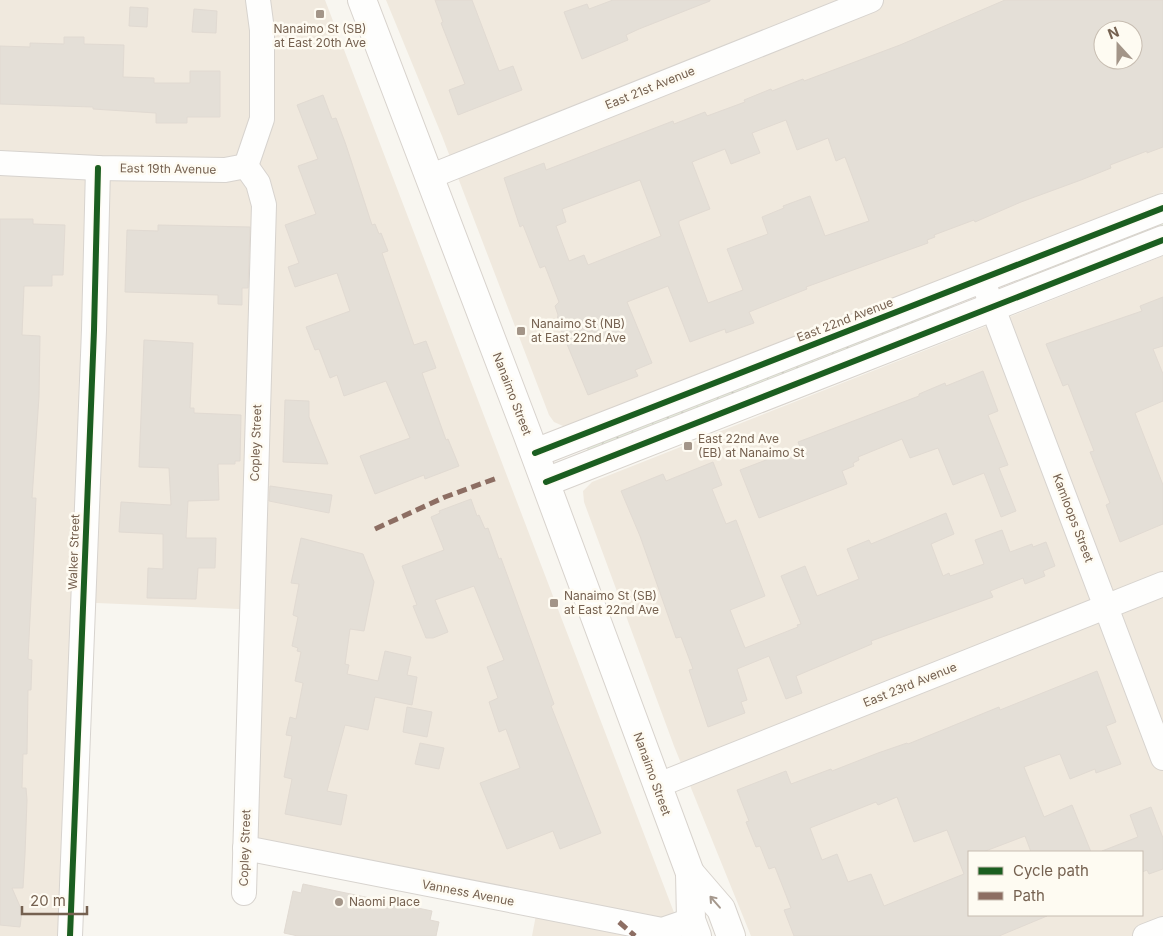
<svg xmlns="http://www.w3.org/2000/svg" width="1163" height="936" font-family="Inter,sans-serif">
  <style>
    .residential { fill: #f0e9de; fill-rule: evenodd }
    .grass { fill: url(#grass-dots) }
    .building { fill: #e4dfd7; stroke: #e1dad2; fill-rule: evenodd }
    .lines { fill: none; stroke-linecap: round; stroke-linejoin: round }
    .street-casing { stroke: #d7d3ce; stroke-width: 26 }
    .secondary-casing { stroke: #d8d3cd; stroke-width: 30 }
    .street { stroke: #fefefd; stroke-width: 24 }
    .secondary { stroke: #fefefd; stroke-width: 28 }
    .quiet { stroke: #8d6e63; stroke-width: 5; stroke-dasharray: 10 5; stroke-linecap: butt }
    .cycleway-casing { stroke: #fefbf2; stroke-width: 9 }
    .cycleway { stroke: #1b5e20; stroke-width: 6 }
    .oneway { stroke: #a5988d }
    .poi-dot { fill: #a39588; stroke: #fefbf2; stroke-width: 2 }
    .labels { text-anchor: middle; stroke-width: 5; stroke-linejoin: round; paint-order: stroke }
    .poi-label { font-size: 12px; fill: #756150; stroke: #fefbf2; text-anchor: start }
    .street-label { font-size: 12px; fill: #756150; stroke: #fefbf2 }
  </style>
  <defs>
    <pattern id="grass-dots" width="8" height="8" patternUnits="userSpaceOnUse" patternTransform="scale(1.25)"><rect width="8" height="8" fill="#e4eedc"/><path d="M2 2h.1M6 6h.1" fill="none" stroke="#bdc4b5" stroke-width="1.8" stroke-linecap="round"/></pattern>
  </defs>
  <rect width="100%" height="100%" fill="#f8f6f0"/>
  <g class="residential">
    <path d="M 0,0 L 325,0 L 683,936 L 532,936 L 539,899 L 264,843 L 257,836 L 265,610 L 73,602 L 61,936 L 0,936 Z"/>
    <path d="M 386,0 L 1163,0 L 1163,192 L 574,425 L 563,426 L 554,422 L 549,415 L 442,136 ZM 1103,30 L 1133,30 L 1133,60 L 1103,60 Z"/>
    <path d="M 1163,256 L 1163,936 L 751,936 L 674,746 L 584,502 L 583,491 L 592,482 ZM 969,852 L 1142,852 L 1142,915 L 969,915 Z"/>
  </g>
  <g class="grass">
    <path d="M 1163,217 L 1163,230 L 1018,283 L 1017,279 Z"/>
    <path d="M 953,302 L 956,309 L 586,452 L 589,445 Z"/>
  </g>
  <g class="building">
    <path d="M 435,0 L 472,0 L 499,71 L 513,66 L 522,90 L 458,115 L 449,90 L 465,84 L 441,23 L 443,22 Z"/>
    <path d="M 613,0 L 710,0 L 710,1 L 639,29 L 626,35 L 628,40 L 582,59 L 564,12 L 587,4 L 589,9 Z"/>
    <path d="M 1005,0 L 1163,0 L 1163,147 L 1147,153 L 1147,151 L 1110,165 L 1111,168 L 1081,180 L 1021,202 L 975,222 L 974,220 L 934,235 L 935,237 L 927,240 L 928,243 L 806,287 L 807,289 L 749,312 L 754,323 L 726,333 L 725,329 L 690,342 L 668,286 L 627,302 L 652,363 L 635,370 L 638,376 L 588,395 L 557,320 L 558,315 L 555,306 L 559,302 L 545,266 L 540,268 L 523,225 L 520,227 L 504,178 L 544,163 L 546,170 L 673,121 L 674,124 L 705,112 L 707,116 L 745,102 L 744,100 L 771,89 L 772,91 L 803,79 L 804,81 L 900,45 ZM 1103,30 L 1133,30 L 1133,60 L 1103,60 ZM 786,120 L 797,150 L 828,138 L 836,161 L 845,157 L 869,221 L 825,236 L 810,196 L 783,206 L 784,208 L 762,217 L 768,234 L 727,249 L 743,290 L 708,303 L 679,224 L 679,221 L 710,209 L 692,162 L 725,149 L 731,164 L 760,153 L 752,133 ZM 640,180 L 661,236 L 588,265 L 584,255 L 569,261 L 556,226 L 566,222 L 562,209 Z"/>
    <path d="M 130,7 L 148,8 L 147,27 L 129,26 Z"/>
    <path d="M 194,9 L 217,11 L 216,33 L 192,32 Z"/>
    <path d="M 64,37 L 84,37 L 84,44 L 124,45 L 123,77 L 154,78 L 154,83 L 190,83 L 190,71 L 220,71 L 220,117 L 187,117 L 187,123 L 156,123 L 156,113 L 93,109 L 93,107 L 0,104 L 0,46 L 30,47 L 30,43 L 64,44 Z"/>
    <path d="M 323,95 L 332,119 L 336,118 L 346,145 L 372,225 L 375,224 L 379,234 L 381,233 L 388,251 L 382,253 L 414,345 L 426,341 L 436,368 L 422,373 L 446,440 L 448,439 L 459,466 L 425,479 L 424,475 L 375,494 L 360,456 L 410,438 L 386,381 L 344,396 L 337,375 L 330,378 L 319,349 L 315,350 L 306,327 L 350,311 L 337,273 L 295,287 L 288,267 L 299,263 L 285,225 L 316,214 L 298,166 L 318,159 L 297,105 Z"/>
    <path d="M 0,219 L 33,219 L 33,224 L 65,225 L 63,275 L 52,275 L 52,286 L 24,286 L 22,335 L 40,336 L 39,397 L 32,498 L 36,498 L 28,659 L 32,660 L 31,690 L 28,690 L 27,754 L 23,754 L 22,788 L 26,788 L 27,800 L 25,854 L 23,888 L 12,888 L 22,911 L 20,927 L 0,925 Z"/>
    <path d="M 158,225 L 250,227 L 248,288 L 242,288 L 242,305 L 218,304 L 218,295 L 125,292 L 127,230 L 158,231 Z"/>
    <path d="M 1163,297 L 1163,346 L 1153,349 L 1163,374 L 1163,401 L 1135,413 L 1163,485 L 1163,524 L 1120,542 L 1106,505 L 1110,503 L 1090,452 L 1094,451 L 1068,384 L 1063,386 L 1046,344 L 1142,311 L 1140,306 Z"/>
    <path d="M 144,340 L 193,343 L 190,408 L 194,408 L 194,413 L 241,415 L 240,461 L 235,461 L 235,464 L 218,464 L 219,500 L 188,501 L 186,538 L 216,538 L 215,568 L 198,568 L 196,599 L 147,598 L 148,568 L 163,569 L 163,534 L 119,532 L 121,502 L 171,505 L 169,468 L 139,467 Z"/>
    <path d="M 983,371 L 998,411 L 988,415 L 1008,465 L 999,468 L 1016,511 L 1001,517 L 984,473 L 953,485 L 938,448 L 910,458 L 902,439 L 858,457 L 859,460 L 853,463 L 854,466 L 842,471 L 847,484 L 759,518 L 740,470 L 800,447 L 798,442 L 919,396 L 919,394 L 945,383 L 946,386 Z"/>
    <path d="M 285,400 L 309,401 L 309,417 L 328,464 L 283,462 Z"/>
    <path d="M 713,462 L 722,485 L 712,489 L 726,524 L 736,520 L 765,596 L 730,610 L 745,648 L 798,627 L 797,625 L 801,624 L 781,576 L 805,566 L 817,596 L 859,579 L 847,549 L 869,540 L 871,544 L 946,513 L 954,534 L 931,544 L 943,576 L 949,573 L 950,576 L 984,564 L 975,540 L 1002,530 L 1010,552 L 1032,544 L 1033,547 L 1046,542 L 1055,566 L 1043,571 L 1045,576 L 1025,584 L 1023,578 L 990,591 L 993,597 L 871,641 L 872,644 L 796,676 L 802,693 L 786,699 L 769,656 L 737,669 L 747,700 L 741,702 L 745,713 L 708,727 L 689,670 L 693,669 L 681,637 L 676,638 L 640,536 L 621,491 L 663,474 L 666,481 Z"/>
    <path d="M 270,486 L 332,495 L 329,513 L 269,501 Z"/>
    <path d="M 471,499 L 477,516 L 479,515 L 485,529 L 488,528 L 499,559 L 501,558 L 554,704 L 551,706 L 601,833 L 560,849 L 553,831 L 507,849 L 480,783 L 520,768 L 506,729 L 499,732 L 489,702 L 498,698 L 487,667 L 504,660 L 474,586 L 435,600 L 448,632 L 433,638 L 426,638 L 413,606 L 417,605 L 402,566 L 444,550 L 431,517 L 440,513 L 439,511 Z"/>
    <path d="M 301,538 L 363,554 L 374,582 L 364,631 L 350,629 L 345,664 L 349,665 L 347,674 L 378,681 L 385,651 L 411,657 L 407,675 L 417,677 L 412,705 L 375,697 L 368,730 L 345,725 L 327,791 L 347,795 L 341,825 L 285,814 L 292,779 L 284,777 L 292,736 L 286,735 L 290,717 L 296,719 L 303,683 L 295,681 L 301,652 L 297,651 L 298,648 L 292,646 L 298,617 L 293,615 L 299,584 L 291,583 Z"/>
    <path d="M 1097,671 L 1116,722 L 1106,726 L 1121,764 L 1096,773 L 1095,769 L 1070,779 L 1060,754 L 1024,767 L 1044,817 L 1072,805 L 1091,852 L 1031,852 L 1025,836 L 983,852 L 969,852 L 969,915 L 1047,916 L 999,936 L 794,936 L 784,910 L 791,908 L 775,867 L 769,869 L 760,846 L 756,847 L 746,822 L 749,821 L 737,790 L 786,771 L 791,784 L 831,769 L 832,771 L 878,753 L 907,743 L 908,744 L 999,707 L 1000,710 ZM 897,797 L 914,842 L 947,830 L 964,874 L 884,906 L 871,874 L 848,882 L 837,854 L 822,860 L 810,828 L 876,802 L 878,805 Z"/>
    <path d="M 407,707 L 432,712 L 427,737 L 403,732 Z"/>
    <path d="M 420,743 L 444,748 L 439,769 L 415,764 Z"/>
    <path d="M 1151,807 L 1163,838 L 1163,869 L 1149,874 L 1147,870 L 1142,872 L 1142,852 L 1102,851 L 1138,837 L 1130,815 Z"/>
    <path d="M 303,884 L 432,911 L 430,920 L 439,922 L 436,936 L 298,936 L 284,933 L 293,891 L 301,893 Z"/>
  </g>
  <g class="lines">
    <defs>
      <g id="street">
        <path d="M 0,163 L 98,168 L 225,170 L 246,166"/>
        <path d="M 246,166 L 262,119 L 262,30 L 258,0"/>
        <path d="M 429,177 L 871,0"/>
        <path d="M 982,279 L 1163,758"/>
        <path d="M 656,786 L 1163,584"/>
        <path d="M 245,848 L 662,930 L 691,920"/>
        <path d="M 244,893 L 264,205 L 258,183 L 246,166"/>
        <path d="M 70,936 L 94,330 L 98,168"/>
        <path d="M 1145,936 L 1163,929"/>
      </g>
      <g id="secondary">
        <path d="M 362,0 L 527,433 L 690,873 L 691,920 L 697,936"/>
        <path d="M 535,453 L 1163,208"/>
        <path d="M 546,482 L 1163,240"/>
        <path d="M 690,873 L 721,909 L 731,936"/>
      </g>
    </defs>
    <use href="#street" class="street-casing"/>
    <use href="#secondary" class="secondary-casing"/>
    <use href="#street" class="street"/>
    <use href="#secondary" class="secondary"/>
    <g class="quiet">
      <path d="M 375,529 L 445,497 L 497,478"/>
      <path d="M 619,922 L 635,936"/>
    </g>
    <defs>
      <g id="cycleway">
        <path d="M 535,453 L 1163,208"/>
        <path d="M 546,482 L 1163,240"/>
        <path d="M 70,936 L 94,330 L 98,168"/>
      </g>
    </defs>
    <use href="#cycleway" class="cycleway-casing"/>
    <use href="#cycleway" class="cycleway"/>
  </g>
  <defs><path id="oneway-shaft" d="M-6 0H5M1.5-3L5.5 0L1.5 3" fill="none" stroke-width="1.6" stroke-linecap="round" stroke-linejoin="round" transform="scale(1.25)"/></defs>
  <use class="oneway" href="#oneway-shaft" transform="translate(715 902) rotate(-131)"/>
  <g class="poi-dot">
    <rect x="315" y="9" width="10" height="10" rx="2.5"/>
    <rect x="516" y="326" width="10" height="10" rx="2.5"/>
    <rect x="683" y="441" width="10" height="10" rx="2.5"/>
    <rect x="549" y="598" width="10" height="10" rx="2.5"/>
    <circle cx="339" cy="902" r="5"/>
  </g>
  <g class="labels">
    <g class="poi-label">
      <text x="320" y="33" text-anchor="middle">Nanaimo St (SB)<tspan x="320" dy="14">at East 20th Ave</tspan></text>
      <text x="531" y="328">Nanaimo St (NB)<tspan x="531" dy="14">at East 22nd Ave</tspan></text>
      <text x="698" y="443">East 22nd Ave<tspan x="698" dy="14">(EB) at Nanaimo St</tspan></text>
      <text x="564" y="600">Nanaimo St (SB)<tspan x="564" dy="14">at East 22nd Ave</tspan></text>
      <text x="349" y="906">Naomi Place</text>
    </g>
    <g class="street-label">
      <text transform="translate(650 88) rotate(-22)" y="4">East 21st Avenue</text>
      <text transform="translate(168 169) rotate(1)" y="4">East 19th Avenue</text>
      <text transform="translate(845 320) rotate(-21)" y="4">East 22nd Avenue</text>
      <text transform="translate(512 394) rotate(69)" y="4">Nanaimo Street</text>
      <text transform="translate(256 443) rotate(-88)" y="4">Copley Street</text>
      <text transform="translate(1073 518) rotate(69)" y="4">Kamloops Street</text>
      <text transform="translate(74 552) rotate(-88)" y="4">Walker Street</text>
      <text transform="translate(910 685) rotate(-22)" y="4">East 23rd Avenue</text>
      <text transform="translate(652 774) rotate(70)" y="4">Nanaimo Street</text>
      <text transform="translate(245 848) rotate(-88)" y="4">Copley Street</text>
      <text transform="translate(468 893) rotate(11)" y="4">Vanness Avenue</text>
    </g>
  </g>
  <rect x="968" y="851" width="175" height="65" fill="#fefbf2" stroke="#c7bdb1"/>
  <rect x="978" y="867" width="25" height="8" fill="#1b5e20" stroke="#c7bdb1"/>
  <text x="1013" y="876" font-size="15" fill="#756150">Cycle path</text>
  <rect x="978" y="892" width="25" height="8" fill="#8d6e63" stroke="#c7bdb1"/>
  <text x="1013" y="901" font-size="15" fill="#756150">Path</text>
  <g transform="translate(1118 45) rotate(339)"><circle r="24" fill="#fefbf2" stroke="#c7bdb1"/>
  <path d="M0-4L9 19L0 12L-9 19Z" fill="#a39588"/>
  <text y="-8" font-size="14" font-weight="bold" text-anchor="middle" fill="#756150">N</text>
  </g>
  <path d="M22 906v8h65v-8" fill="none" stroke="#756150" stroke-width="2.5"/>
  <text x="30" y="906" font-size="15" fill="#756150" stroke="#fefbf2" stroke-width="4" paint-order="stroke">20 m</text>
</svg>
